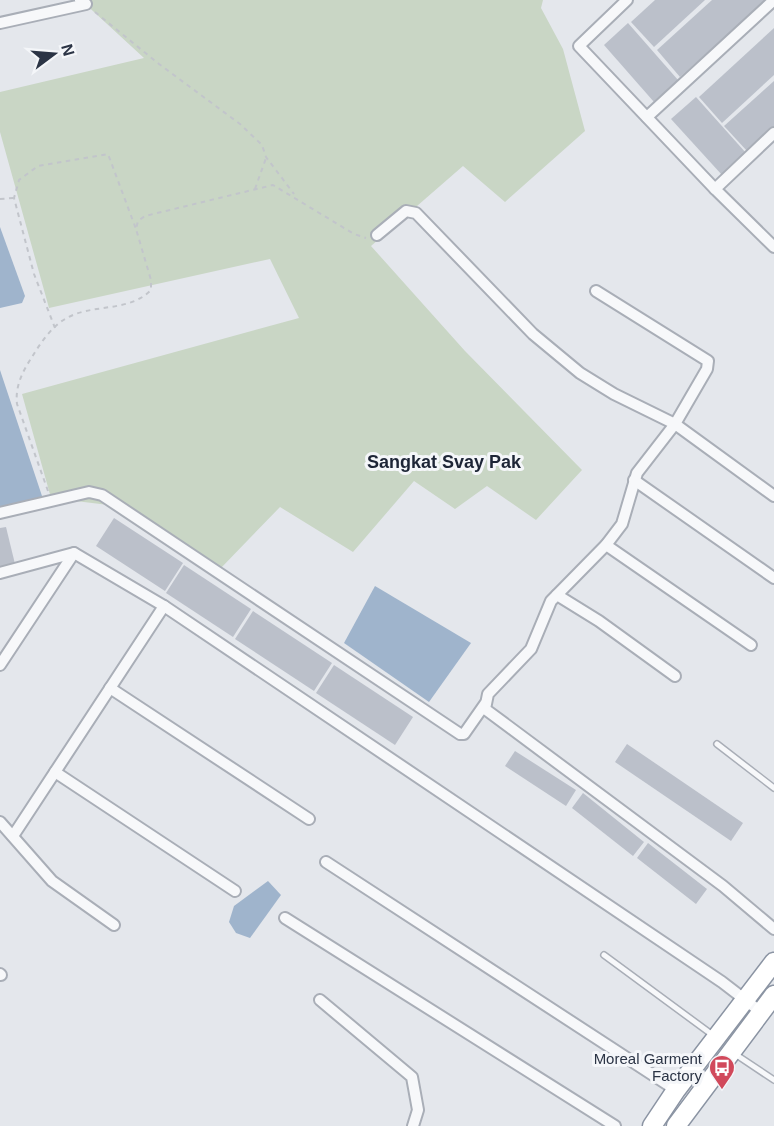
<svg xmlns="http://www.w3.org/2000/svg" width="774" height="1126" font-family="Helvetica,sans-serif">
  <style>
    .green { fill: #c9d6c5 }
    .water { fill: #9fb4cc }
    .building { fill: #bbc0ca }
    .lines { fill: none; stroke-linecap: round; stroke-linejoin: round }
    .service-casing { stroke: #a9aeb7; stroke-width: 8 }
    .minor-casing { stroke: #a9aeb7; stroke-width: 14 }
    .trunk-casing { stroke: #8b94a3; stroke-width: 21 }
    .path { stroke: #c2c5cb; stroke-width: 2; stroke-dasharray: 4.5 4.5; stroke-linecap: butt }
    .service { stroke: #f7f8fa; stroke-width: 5 }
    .minor { stroke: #f7f8fa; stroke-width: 10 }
    .trunk { stroke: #fff; stroke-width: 18 }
    .labels { text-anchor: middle; stroke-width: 6; stroke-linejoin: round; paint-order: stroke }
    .poi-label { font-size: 15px; fill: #2b3445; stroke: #f4f6f9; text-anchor: end }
    .quarter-label { font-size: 18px; font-weight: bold; fill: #1d2536; stroke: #f4f6f9 }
  </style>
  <rect width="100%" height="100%" fill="#e4e7ec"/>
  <path class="green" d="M 81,0 L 543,0 L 541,8 L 563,49 L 585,131 L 505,202 L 463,166 L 371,246 L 465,351 L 582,470 L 536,520 L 487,486 L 455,509 L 414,481 L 353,552 L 280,507 L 220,569 L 125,507 L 51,498 L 22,394 L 299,318 L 270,259 L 49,308 L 0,132 L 0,92 L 144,58 Z"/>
  <g class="water">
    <path d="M 0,227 L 25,296 L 22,303 L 0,308 Z"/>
    <path d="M 0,370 L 43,499 L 0,509 Z"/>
    <path d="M 375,586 L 471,643 L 429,702 L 344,643 Z"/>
    <path d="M 268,881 L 281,895 L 250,938 L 236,933 L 229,922 L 234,906 Z"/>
  </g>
  <g class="building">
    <path d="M 655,0 L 705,0 L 654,47 L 631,22 Z"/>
    <path d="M 712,0 L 766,0 L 680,77 L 657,50 Z"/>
    <path d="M 628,23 L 678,80 L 654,102 L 604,45 Z"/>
    <path d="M 774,28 L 774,75 L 722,123 L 699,97 Z"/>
    <path d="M 774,81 L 774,126 L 747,151 L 724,126 Z"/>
    <path d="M 696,97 L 746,153 L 722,175 L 671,119 Z"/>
    <path d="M 114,518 L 183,563 L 165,591 L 96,546 Z"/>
    <path d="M 6,527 L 15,564 L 0,568 L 0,528 Z"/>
    <path d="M 184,565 L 251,609 L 233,637 L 166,593 Z"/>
    <path d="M 253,611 L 332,663 L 314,691 L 235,639 Z"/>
    <path d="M 334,665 L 413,717 L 395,745 L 316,693 Z"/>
    <path d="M 627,744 L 743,823 L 731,841 L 615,762 Z"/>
    <path d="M 515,751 L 576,790 L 566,806 L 505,766 Z"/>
    <path d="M 583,793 L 644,842 L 633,856 L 572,808 Z"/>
    <path d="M 648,843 L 707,889 L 696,904 L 637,858 Z"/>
  </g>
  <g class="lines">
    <defs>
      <g id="service">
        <path d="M 717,744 L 774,788"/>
        <path d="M 604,955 L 714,1036"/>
        <path d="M 735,1054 L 774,1080"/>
      </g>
      <g id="minor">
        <path d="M 627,0 L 579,46 L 715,189 L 774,247"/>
        <path d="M 0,23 L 86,4 L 80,0"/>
        <path d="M 647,117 L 774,0"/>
        <path d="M 715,189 L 774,133"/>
        <path d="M 377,235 L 406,211 L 416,213 L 533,334 L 580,373 L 614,394 L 675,424 L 774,496"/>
        <path d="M 596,291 L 708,361 L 707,369 L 675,424 L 637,473 L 622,524 L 606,545 L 551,601 L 531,649 L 488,694 L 485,709 L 723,886 L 774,929"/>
        <path d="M 634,480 L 774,578"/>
        <path d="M 0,513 L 89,492 L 102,495 L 460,734 L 464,734 L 485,704"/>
        <path d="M 606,545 L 751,645"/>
        <path d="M 0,573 L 74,553"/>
        <path d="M 557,595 L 599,621 L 675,676"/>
        <path d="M 0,665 L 74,553 L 164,606 L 722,982 L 761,1012"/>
        <path d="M 110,688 L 309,819"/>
        <path d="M 55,772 L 235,891"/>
        <path d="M 0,822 L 52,881 L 114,925"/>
        <path d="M 13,836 L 164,606"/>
        <path d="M 326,862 L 676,1090"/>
        <path d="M 285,918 L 615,1126"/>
        <path d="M 0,974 L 1,975"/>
        <path d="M 320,1000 L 412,1077 L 418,1110 L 413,1126"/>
      </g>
      <g id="trunk">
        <path d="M 652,1126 L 676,1090 L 774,962"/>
        <path d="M 676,1126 L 774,995"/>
      </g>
    </defs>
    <use href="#service" class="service-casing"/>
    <use href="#minor" class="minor-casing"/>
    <use href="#trunk" class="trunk-casing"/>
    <g class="path">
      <path d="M 95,12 L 159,64 L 240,124 L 262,145 L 266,157 L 294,194"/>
      <path d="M 255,189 L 266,158"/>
      <path d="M 0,199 L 14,198"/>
      <path d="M 55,328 L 34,274 L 14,198 L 19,180 L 38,166 L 108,154 L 136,229"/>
      <path d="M 48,491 L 17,404 C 15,387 22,372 32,357 C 40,344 51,327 65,319 C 91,303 129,313 151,290 L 151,280 L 136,229 L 138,221 L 145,216 L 273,185 L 354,234 L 366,238"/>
    </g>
    <use href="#service" class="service"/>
    <use href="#minor" class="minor"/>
    <use href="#trunk" class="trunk"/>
  </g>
  <defs>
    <symbol id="bus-pin" viewBox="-11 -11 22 30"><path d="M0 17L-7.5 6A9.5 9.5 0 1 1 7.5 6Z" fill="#d1495b" stroke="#f4f6f9"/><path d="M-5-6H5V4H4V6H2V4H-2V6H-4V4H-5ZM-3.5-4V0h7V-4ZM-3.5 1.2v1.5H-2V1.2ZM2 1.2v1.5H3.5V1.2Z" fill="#fff"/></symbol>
  </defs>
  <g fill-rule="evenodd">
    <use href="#bus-pin" x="707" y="1053" width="30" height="40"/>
  </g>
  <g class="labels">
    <g class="poi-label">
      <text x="702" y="1064">Moreal Garment<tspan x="702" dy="17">Factory</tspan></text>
    </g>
    <g class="quarter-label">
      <text x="444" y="468">Sangkat Svay Pak</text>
    </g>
  </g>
  <g transform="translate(54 54) rotate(74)" stroke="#f4f6f9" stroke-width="4.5" paint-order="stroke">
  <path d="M0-4.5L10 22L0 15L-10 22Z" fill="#2b3445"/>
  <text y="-9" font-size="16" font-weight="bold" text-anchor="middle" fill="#2b3445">N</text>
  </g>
</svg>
